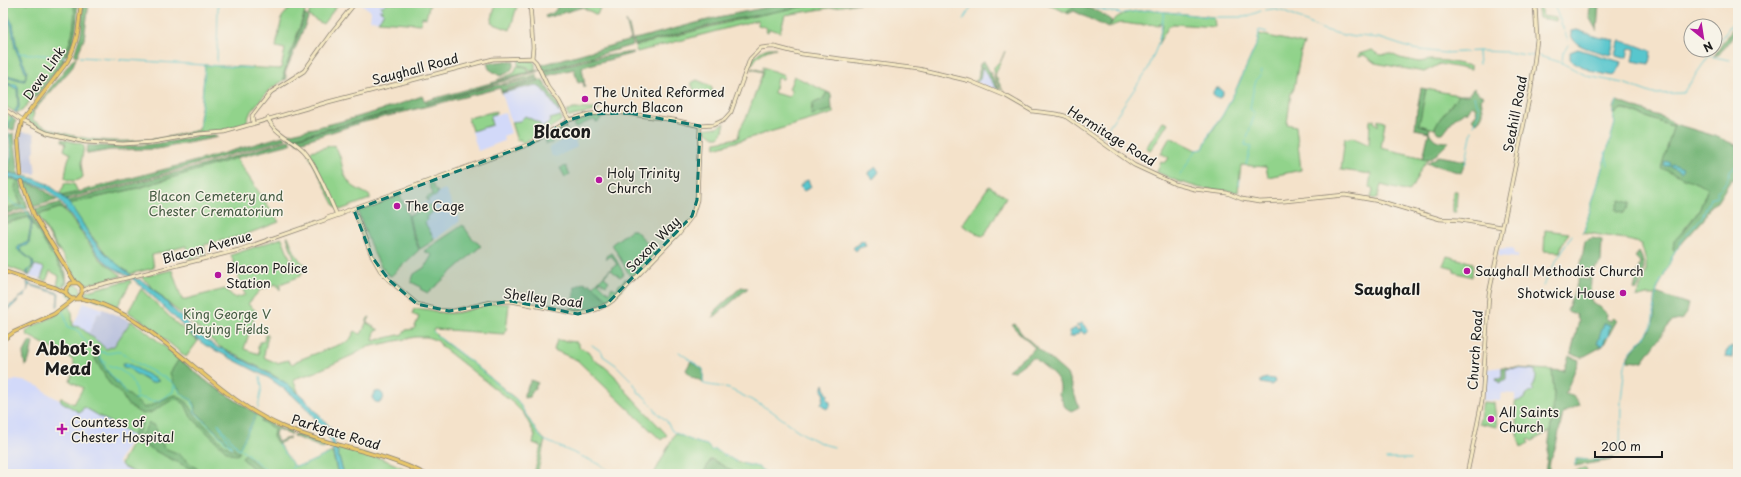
<svg xmlns="http://www.w3.org/2000/svg" width="1741" height="477" font-family="'Playpen Sans',sans-serif">
  <style>
    .built { fill: #d2d9f9 }
    .industrial { fill: #bcc3de }
    .green { fill: #91d38b; stroke: #567854 }
    .forest { fill: #74b577; stroke: #48684a }
    .water { fill: #58c6cd; stroke: #3a7174 }
    .lines { fill: none; stroke-linecap: round; stroke-linejoin: round }
    .stream { stroke: #58c6cd; stroke-width: 1 }
    .secondary-casing { stroke: #887f73; stroke-width: 4.5 }
    .primary-casing { stroke: #887f73; stroke-width: 4.5 }
    .secondary { stroke: #f6e9c3; stroke-width: 3 }
    .primary { stroke: #e9c769; stroke-width: 3 }
    .marked { fill: #0f766e; fill-opacity: 0.2; stroke: #0f766e; stroke-width: 3; stroke-dasharray: 8 5; stroke-linejoin: round }
    .poi-dot { fill: #b5179e; stroke: #f7f3e8; stroke-width: 1.5 }
    .labels { text-anchor: middle; stroke-width: 3; stroke-linejoin: round; paint-order: stroke }
    .street-label { font-size: 13px; fill: #1c1c1c; stroke: #f7f3e8 }
    .poi-label { font-size: 13px; fill: #1c1c1c; stroke: #f7f3e8; text-anchor: start }
    .park-label { font-size: 13px; fill: #455c43; stroke: #f7f3e8 }
    .quarter-label { font-size: 15px; font-weight: bold; fill: #1c1c1c; stroke: #f7f3e8 }
    .district-label { font-size: 17px; font-weight: bold; fill: #1c1c1c; stroke: #f7f3e8 }
  </style>
  <rect width="100%" height="100%" fill="#f7f3e8"/>
  <filter id="ink" filterUnits="userSpaceOnUse"><feTurbulence type="fractalNoise" baseFrequency=".025" numOctaves="2"/><feDisplacementMap in="SourceGraphic" scale="8" xChannelSelector="R" yChannelSelector="G"/><feConvolveMatrix kernelMatrix="1 2 1 2 8 2 1 2 1" color-interpolation-filters="sRGB"/></filter>
  <filter id="wash" filterUnits="userSpaceOnUse"><feTurbulence type="fractalNoise" baseFrequency=".012" numOctaves="4" result="noise"/><feDisplacementMap in="SourceGraphic" scale="16" xChannelSelector="R" yChannelSelector="G"/><feGaussianBlur stdDeviation="0.9" result="paint"/><feColorMatrix in="noise" values="0 0 0 0 0 0 0 0 0 0 0 0 0 0 0 0 0 1.4 0 .05"/><feComposite in="paint" operator="in"/></filter>
  <g filter="url(#wash)">
    <rect width="100%" height="100%" fill="#f4e2ca"/>
    <g class="built">
      <path d="M 360,3 L 430,3 L 426,18 L 422,17 L 421,24 L 370,20 L 371,11 Z"/>
      <path d="M 982,67 L 998,90 L 999,91 L 976,82 L 980,79 Z"/>
      <path d="M 542,82 L 559,105 L 561,112 L 560,114 L 562,118 L 561,121 L 542,133 L 522,143 L 520,139 L 517,141 L 502,93 L 530,87 Z"/>
      <path d="M 496,111 L 497,115 L 505,113 L 511,133 L 503,136 L 504,141 L 478,151 L 468,118 Z"/>
      <path d="M 571,135 L 574,136 L 577,147 L 556,157 L 552,156 L 549,150 L 550,147 Z"/>
      <path d="M 445,189 L 460,221 L 438,237 L 434,238 L 433,241 L 414,207 L 428,201 L 428,199 L 436,196 L 438,192 Z"/>
      <path d="M 1513,248 L 1514,254 L 1518,254 L 1518,258 L 1498,256 L 1499,249 Z"/>
      <path d="M 35,265 L 43,268 L 44,270 L 41,279 L 29,276 Z"/>
      <path d="M 84,302 L 103,309 L 101,314 L 98,313 L 88,335 L 83,329 L 73,326 Z"/>
      <path d="M 1502,367 L 1552,370 L 1554,392 L 1515,417 L 1515,394 L 1501,393 L 1500,401 L 1483,400 L 1486,369 Z"/>
      <path d="M 16,380 L 28,382 L 40,387 L 47,393 L 80,412 L 84,406 L 133,436 L 118,462 L 123,467 L 138,474 L 3,474 L 3,384 Z"/>
    </g>
    <g class="industrial">
      <path d="M 21,132 L 34,133 L 35,150 L 33,153 L 36,174 L 25,173 L 20,141 Z"/>
      <path d="M 103,309 L 131,321 L 114,346 L 106,349 L 88,335 L 98,313 L 101,314 Z"/>
    </g>
    <g class="green">
      <path d="M 3,3 L 74,3 C 79,52 49,75 22,111 L 16,113 L 3,105 Z"/>
      <path d="M 292,3 L 308,3 L 284,73 L 284,80 L 269,90 L 251,111 L 246,123 L 226,130 L 200,132 L 144,142 L 122,143 L 84,141 L 54,133 L 30,123 L 28,120 L 28,116 L 32,111 L 34,113 L 32,120 C 63,138 109,144 145,140 C 163,139 181,134 199,130 L 205,65 L 281,69 L 285,49 L 276,47 L 282,17 L 290,8 Z"/>
      <path d="M 313,3 L 339,3 L 323,24 L 308,16 Z"/>
      <path d="M 386,3 L 430,3 L 426,18 L 422,17 L 421,24 L 378,21 L 384,13 L 379,10 L 382,11 L 383,9 L 380,6 L 383,6 Z"/>
      <path d="M 496,3 L 518,3 L 510,30 L 491,23 Z"/>
      <path d="M 575,3 L 602,3 L 597,15 Z"/>
      <path d="M 830,3 L 860,3 L 785,15 L 780,32 L 769,29 L 768,32 L 766,31 L 767,28 L 758,25 L 758,20 L 637,52 L 635,46 L 737,20 L 788,9 Z"/>
      <path d="M 1046,3 L 1073,3 L 1077,4 L 1072,7 L 1067,13 Z"/>
      <path d="M 1537,3 L 1540,3 L 1542,16 L 1556,18 L 1556,21 L 1539,18 Z"/>
      <path d="M 1148,10 L 1214,17 L 1215,27 L 1174,24 L 1169,26 L 1158,44 L 1163,24 L 1162,23 L 1157,26 C 1151,23 1147,25 1141,25 C 1127,25 1122,19 1109,28 C 1115,12 1133,11 1148,10 Z"/>
      <path d="M 1259,34 L 1304,44 L 1301,51 L 1294,88 L 1291,93 L 1287,124 L 1296,126 L 1301,170 L 1268,177 L 1266,167 L 1241,165 L 1238,192 L 1200,188 L 1177,181 L 1157,172 L 1161,161 L 1165,163 L 1169,158 L 1161,153 L 1170,137 L 1196,150 L 1203,149 C 1208,134 1219,123 1226,109 C 1238,87 1247,64 1258,41 Z"/>
      <path d="M 769,48 L 776,48 C 765,50 757,55 752,65 L 750,64 C 754,56 760,50 769,48 Z"/>
      <path d="M 1372,50 L 1380,55 L 1391,54 L 1400,58 L 1419,62 L 1431,60 L 1446,61 L 1471,66 L 1471,70 L 1440,64 L 1424,72 L 1375,63 L 1364,55 L 1359,57 L 1359,54 Z"/>
      <path d="M 1005,51 L 995,75 L 1003,91 C 997,84 993,77 994,67 L 1002,59 Z"/>
      <path d="M 519,60 L 533,61 L 535,63 L 535,70 L 530,71 L 528,67 L 518,65 Z"/>
      <path d="M 517,66 L 526,67 L 529,72 L 497,80 L 514,73 Z"/>
      <path d="M 763,67 L 784,75 L 783,79 L 777,78 L 774,93 L 789,97 L 792,90 L 789,89 L 794,76 L 827,92 L 823,99 L 812,104 L 811,114 L 832,110 L 834,113 L 715,148 L 716,142 L 738,138 L 740,129 L 747,116 L 763,72 L 751,69 L 752,68 L 763,71 Z"/>
      <path d="M 537,74 L 537,77 L 502,84 Z"/>
      <path d="M 697,80 L 711,86 L 713,92 L 707,95 L 694,90 L 691,83 Z"/>
      <path d="M 1426,89 L 1458,95 C 1454,104 1434,123 1435,129 L 1418,125 Z"/>
      <path d="M 573,109 L 599,109 L 600,110 L 569,117 L 566,112 Z"/>
      <path d="M 1621,109 L 1625,109 L 1671,126 L 1674,124 L 1671,140 L 1708,188 L 1699,211 L 1682,232 L 1673,249 L 1675,251 L 1655,295 L 1646,295 L 1636,298 C 1647,272 1650,272 1641,244 L 1625,239 L 1582,232 L 1584,231 L 1615,123 C 1612,116 1615,112 1621,109 Z"/>
      <path d="M 496,111 L 496,114 L 491,115 L 490,118 L 492,125 L 472,131 L 468,118 Z"/>
      <path d="M 3,112 L 12,117 L 9,123 L 9,129 L 3,128 Z"/>
      <path d="M 525,116 L 539,123 L 542,128 L 551,122 L 550,119 L 561,116 L 561,121 L 542,133 L 522,143 L 520,139 L 517,141 L 511,122 L 520,121 Z"/>
      <path d="M 599,116 L 601,119 L 599,121 L 596,122 L 595,120 L 587,122 L 575,128 L 573,124 L 584,119 Z"/>
      <path d="M 1370,120 L 1374,120 L 1374,122 L 1378,126 L 1378,120 L 1385,122 L 1381,148 L 1429,159 C 1419,168 1417,181 1409,192 L 1381,185 L 1377,199 L 1371,198 L 1373,191 L 1371,187 L 1369,187 L 1371,174 L 1341,170 L 1345,137 L 1347,139 L 1352,137 L 1369,145 Z"/>
      <path d="M 1163,121 L 1168,123 L 1151,150 L 1146,148 Z"/>
      <path d="M 725,123 L 722,134 L 719,137 L 714,137 L 703,129 L 717,127 Z"/>
      <path d="M 564,127 L 565,127 L 568,133 L 567,133 L 564,129 L 550,137 L 552,143 L 546,144 L 545,139 Z"/>
      <path d="M 62,139 L 82,144 L 84,146 L 81,163 L 83,177 C 78,182 70,182 65,178 C 66,171 67,159 71,154 L 64,150 L 66,143 L 62,141 Z"/>
      <path d="M 334,145 C 343,155 340,171 349,182 C 354,189 363,191 370,196 L 370,199 L 340,210 L 335,206 L 309,155 L 311,151 Z"/>
      <path d="M 236,158 L 279,222 L 244,235 L 204,245 L 206,254 L 189,259 L 186,246 L 152,255 L 154,268 L 130,274 C 125,269 117,265 113,261 C 96,243 82,224 68,204 L 138,188 Z"/>
      <path d="M 566,166 L 570,175 L 565,177 L 560,168 Z"/>
      <path d="M 3,177 L 17,180 L 15,188 L 22,204 L 3,209 Z"/>
      <path d="M 64,183 L 74,184 L 78,192 L 63,196 L 60,192 L 64,186 Z"/>
      <path d="M 432,183 L 435,190 L 438,192 L 436,196 L 428,199 L 428,202 L 426,198 L 433,194 L 429,184 Z"/>
      <path d="M 989,186 L 1006,197 L 984,236 L 979,235 L 962,225 Z"/>
      <path d="M 1453,191 L 1457,191 L 1456,212 L 1453,212 Z"/>
      <path d="M 400,195 L 408,215 L 411,230 L 419,250 L 391,276 C 378,272 364,227 358,213 L 359,210 Z"/>
      <path d="M 431,205 L 433,212 L 426,217 L 427,219 L 425,223 L 434,238 L 433,241 L 420,249 L 412,229 L 409,215 L 415,214 L 414,207 Z"/>
      <path d="M 59,208 L 65,210 L 100,259 L 122,276 L 88,284 L 78,280 L 37,215 Z"/>
      <path d="M 29,217 L 52,255 L 55,254 L 56,256 L 54,257 L 64,274 L 66,281 L 64,286 L 57,286 L 59,276 L 50,271 L 46,281 L 41,279 L 44,270 L 43,267 L 35,265 L 30,275 L 3,265 L 3,224 Z"/>
      <path d="M 463,225 L 471,237 L 481,246 L 428,293 L 420,289 L 421,287 L 411,282 L 414,274 L 425,267 L 432,255 L 424,251 Z"/>
      <path d="M 631,230 L 635,230 L 656,252 L 633,276 L 630,276 L 612,244 Z"/>
      <path d="M 1545,230 L 1569,233 L 1562,244 L 1560,252 L 1544,251 Z"/>
      <path d="M 288,236 C 292,246 297,261 306,265 L 301,274 L 301,276 L 280,284 L 280,290 L 276,284 L 260,290 L 248,304 L 256,311 L 244,349 L 259,354 L 258,347 L 260,342 L 264,341 L 265,335 L 268,335 L 264,355 L 265,358 L 277,363 L 288,360 L 292,364 L 296,362 L 296,361 L 349,341 L 355,331 L 360,334 L 362,333 L 368,318 L 370,317 L 367,323 L 379,330 L 375,331 L 373,341 L 403,334 L 406,330 L 414,329 L 419,317 L 412,314 L 414,309 C 428,307 437,314 451,313 C 465,313 477,306 491,303 C 497,303 503,304 509,304 L 506,331 L 504,332 L 504,334 L 434,329 L 433,331 L 443,341 L 474,364 L 517,400 L 538,434 L 545,440 L 537,474 L 534,474 L 541,446 L 533,443 L 535,435 L 524,414 L 513,403 L 442,347 L 438,341 L 427,337 L 415,337 L 367,347 L 355,354 L 313,373 L 293,379 L 299,394 C 281,378 261,368 239,357 L 240,356 L 220,347 L 167,302 L 142,277 L 172,270 L 182,300 L 225,289 L 235,298 L 245,295 L 231,255 L 282,238 L 294,268 L 291,260 L 294,258 L 287,237 Z"/>
      <path d="M 611,253 L 613,254 L 624,274 L 620,277 L 611,270 L 612,267 L 617,265 L 611,255 L 607,259 L 606,256 Z"/>
      <path d="M 1447,256 L 1473,263 L 1472,277 L 1454,272 L 1454,268 L 1443,265 Z"/>
      <path d="M 610,269 L 604,277 L 609,281 L 606,285 L 600,281 L 598,282 L 609,293 L 612,287 L 615,289 L 626,278 C 627,287 617,294 610,301 L 593,287 Z"/>
      <path d="M 130,280 L 131,282 L 117,307 L 86,296 L 87,291 Z"/>
      <circle cx="74" cy="291" r="7"/>
      <path d="M 141,289 L 176,323 L 198,341 L 186,357 L 144,322 L 128,312 Z"/>
      <path d="M 72,303 L 69,308 L 72,312 L 73,326 L 80,327 C 88,334 98,341 106,349 L 114,346 L 131,321 L 141,327 L 210,384 L 277,427 L 273,436 L 294,466 L 304,465 L 332,452 L 338,474 L 138,474 L 123,467 L 121,464 L 133,440 L 133,436 L 84,407 L 80,413 L 62,402 L 60,399 L 62,398 L 74,404 L 83,388 L 70,381 C 73,373 77,366 72,359 L 27,335 L 26,332 L 30,328 L 54,316 Z"/>
      <path d="M 557,340 L 577,342 L 580,348 L 588,351 L 594,360 L 605,367 L 614,375 L 626,391 L 667,435 L 661,440 L 577,360 L 554,350 Z"/>
      <path d="M 1516,368 L 1552,370 L 1554,392 L 1553,409 L 1550,431 L 1532,441 L 1529,439 L 1527,440 L 1529,443 L 1521,447 L 1517,434 L 1515,402 L 1524,399 L 1524,397 L 1534,390 L 1532,388 C 1536,382 1537,377 1535,370 Z"/>
      <path d="M 1483,402 L 1494,403 L 1497,427 L 1479,423 Z"/>
      <path d="M 675,433 L 695,442 L 707,445 L 712,451 L 714,449 L 737,462 L 758,467 L 766,473 L 779,474 L 736,474 L 711,459 L 703,474 L 654,474 Z"/>
      <path d="M 336,447 L 383,459 L 417,474 L 344,474 Z"/>
      <path d="M 1580,469 L 1586,469 L 1587,474 L 1562,474 Z"/>
    </g>
    <g class="forest">
      <path d="M 74,3 L 77,3 C 79,22 76,38 68,55 L 65,56 C 73,38 76,22 74,3 Z"/>
      <path d="M 83,3 L 89,3 L 84,39 L 77,56 L 74,55 L 81,33 Z"/>
      <path d="M 558,3 L 575,3 L 583,7 L 546,18 L 545,16 C 554,13 556,12 558,3 Z"/>
      <path d="M 787,3 L 822,3 L 732,20 L 635,45 L 633,39 L 639,38 L 719,17 Z"/>
      <path d="M 1590,3 L 1599,3 L 1597,31 L 1589,17 Z"/>
      <path d="M 1077,4 L 1099,12 L 1112,21 L 1108,28 L 1074,11 L 1068,14 L 1067,13 L 1072,7 Z"/>
      <path d="M 305,14 L 308,18 L 285,73 L 287,79 L 284,80 L 284,73 Z"/>
      <path d="M 1738,20 C 1738,31 1725,52 1714,56 Z"/>
      <path d="M 626,21 L 629,26 L 633,45 L 543,71 L 541,65 L 631,40 Z"/>
      <path d="M 633,52 L 634,53 L 582,67 L 585,87 L 584,87 L 583,82 L 578,83 L 574,69 L 546,76 L 550,83 L 548,83 L 543,72 L 598,57 Z"/>
      <path d="M 64,58 L 65,59 L 64,62 L 35,98 L 33,97 Z"/>
      <path d="M 74,58 L 76,58 L 72,68 L 32,113 L 32,111 Z"/>
      <path d="M 507,61 L 514,61 C 513,71 509,73 500,76 L 489,69 L 487,63 Z"/>
      <path d="M 983,62 L 985,63 L 1000,91 L 998,90 L 982,67 L 980,79 L 977,82 L 975,81 L 978,78 L 980,64 Z"/>
      <path d="M 539,70 L 539,71 L 426,104 L 497,85 L 507,85 L 538,78 L 540,80 L 507,89 L 502,92 L 542,80 L 559,105 L 559,113 L 545,91 L 536,85 L 502,93 L 500,88 L 360,123 L 297,143 L 293,139 L 404,109 L 291,139 L 287,134 C 333,124 378,113 422,96 L 425,101 Z"/>
      <path d="M 1421,88 L 1426,89 L 1419,125 L 1430,128 L 1429,132 C 1434,141 1438,142 1449,142 L 1437,154 L 1429,159 L 1423,158 L 1429,132 L 1415,129 L 1417,110 Z"/>
      <path d="M 1474,88 L 1479,94 L 1484,96 L 1481,99 C 1483,112 1486,111 1477,123 L 1472,119 L 1477,113 L 1475,107 L 1472,105 L 1467,113 L 1465,111 L 1453,120 L 1443,133 L 1438,133 L 1435,129 C 1434,123 1454,104 1458,95 L 1468,95 Z"/>
      <path d="M 827,92 L 831,94 L 832,110 L 811,115 L 813,105 L 812,104 L 823,99 Z"/>
      <path d="M 1617,101 L 1667,119 L 1675,124 L 1715,136 L 1738,146 L 1738,178 L 1731,180 L 1717,202 L 1710,206 L 1704,219 L 1675,251 L 1673,249 L 1674,241 L 1687,227 L 1699,211 L 1708,188 L 1661,168 L 1674,124 L 1671,126 L 1625,109 L 1621,109 L 1614,115 L 1614,107 Z"/>
      <path d="M 12,117 L 16,121 L 14,130 L 9,129 L 9,123 Z"/>
      <path d="M 14,133 L 19,175 L 7,172 L 11,155 L 9,135 Z"/>
      <path d="M 203,135 L 215,135 L 218,137 L 157,149 L 110,150 L 88,154 L 86,151 L 88,145 C 131,149 161,144 203,135 Z"/>
      <path d="M 283,136 L 286,139 L 152,177 L 65,199 L 63,196 L 200,160 Z"/>
      <path d="M 289,140 L 292,143 L 290,144 L 236,158 L 138,188 L 68,204 L 66,201 L 193,168 Z"/>
      <path d="M 1439,156 L 1466,161 L 1461,173 L 1427,163 Z"/>
      <path d="M 17,180 L 20,180 L 28,208 L 3,215 L 3,209 L 21,204 L 15,188 Z"/>
      <path d="M 25,182 L 40,187 L 57,200 L 33,207 Z"/>
      <path d="M 1620,200 L 1631,203 L 1628,209 L 1624,213 L 1616,210 Z"/>
      <path d="M 59,203 L 65,210 L 59,208 L 37,215 L 60,251 L 58,251 L 34,209 Z"/>
      <path d="M 29,211 L 55,254 L 52,255 L 29,217 L 3,224 L 3,217 Z"/>
      <path d="M 1592,238 L 1602,240 L 1601,262 L 1593,271 L 1591,279 L 1590,297 L 1593,304 L 1600,307 L 1607,314 L 1606,319 L 1611,321 L 1614,317 L 1617,320 L 1603,346 L 1581,358 L 1571,353 L 1579,321 L 1576,314 L 1567,311 L 1579,278 L 1588,280 L 1590,271 L 1580,270 L 1585,241 Z"/>
      <path d="M 1639,252 C 1647,265 1644,278 1636,291 L 1634,289 L 1640,262 L 1635,257 Z"/>
      <path d="M 56,256 L 66,273 L 67,284 L 65,286 L 63,284 L 66,281 L 64,274 L 54,257 Z"/>
      <path d="M 585,282 L 587,285 L 589,283 L 610,301 C 597,309 587,313 571,312 L 575,287 Z"/>
      <path d="M 741,287 L 748,288 L 713,318 L 714,312 Z"/>
      <path d="M 1656,293 L 1688,304 C 1684,320 1687,318 1671,322 L 1643,361 L 1638,362 L 1628,361 C 1632,345 1647,339 1652,325 C 1656,315 1654,303 1656,293 Z"/>
      <path d="M 1015,324 L 1022,334 L 1067,374 L 1079,407 L 1071,411 L 1065,407 L 1059,394 C 1065,377 1045,369 1035,358 L 1032,358 L 1014,371 L 1008,370 L 1035,348 L 1014,328 L 1012,325 Z"/>
      <path d="M 30,341 L 33,343 C 31,350 30,359 27,365 L 25,366 L 23,354 Z"/>
      <path d="M 99,355 C 106,377 126,392 142,406 L 145,408 C 156,404 165,397 176,395 L 187,402 L 196,416 L 222,443 L 232,450 L 240,452 C 237,458 230,453 226,451 L 191,417 L 185,404 L 177,399 L 172,400 L 150,413 L 142,414 L 137,411 L 127,404 L 122,395 L 109,383 L 95,359 L 96,356 Z"/>
      <path d="M 1569,356 L 1579,360 L 1565,394 C 1573,395 1576,398 1579,405 L 1563,413 L 1556,446 L 1550,461 L 1548,474 L 1545,474 L 1553,409 L 1554,392 L 1552,370 L 1564,371 Z"/>
      <path d="M 179,359 L 210,384 L 257,414 L 239,449 L 233,448 L 196,412 C 193,397 192,403 183,395 C 179,391 180,387 174,384 L 170,373 Z"/>
      <path d="M 691,361 L 703,369 L 703,382 L 691,376 L 686,370 Z"/>
      <path d="M 1502,367 L 1516,368 L 1506,369 L 1506,379 L 1499,383 L 1496,378 L 1502,378 Z"/>
      <path d="M 531,380 L 538,383 L 529,397 L 524,398 L 524,394 Z"/>
      <path d="M 262,418 L 277,427 L 292,433 L 291,435 L 277,429 L 275,434 L 278,442 L 285,439 L 290,438 L 278,444 L 273,437 L 274,429 L 261,421 Z"/>
      <path d="M 143,422 L 135,441 L 134,440 C 132,433 136,428 140,423 Z"/>
      <path d="M 149,423 L 155,426 L 164,448 L 177,453 L 204,474 L 201,474 L 137,442 Z"/>
      <path d="M 294,434 L 325,444 L 327,447 L 322,448 L 293,436 Z"/>
      <path d="M 245,454 L 267,474 L 259,474 L 244,460 L 242,457 Z"/>
      <path d="M 1614,458 L 1611,460 L 1575,466 L 1576,459 L 1596,460 Z"/>
      <path d="M 711,459 L 736,473 L 736,474 L 703,474 Z"/>
      <path d="M 882,470 L 888,473 L 895,472 L 901,474 L 839,474 Z"/>
    </g>
    <g class="water">
      <path d="M 3,8 L 13,24 L 17,48 L 27,71 L 25,81 C 19,81 14,77 8,78 L 6,80 L 9,84 L 16,84 L 18,86 L 19,107 L 16,113 L 14,112 L 18,106 L 17,89 L 7,84 L 5,80 L 8,76 C 14,76 18,79 25,80 L 26,73 L 15,48 L 11,25 L 3,11 Z"/>
      <path d="M 1577,30 L 1597,37 L 1615,40 L 1612,54 L 1609,55 C 1596,50 1570,48 1571,31 Z"/>
      <path d="M 1621,41 L 1633,44 L 1651,51 L 1649,64 L 1633,61 L 1635,49 L 1629,48 L 1627,57 L 1623,58 L 1616,56 L 1619,42 Z"/>
      <path d="M 1578,49 L 1621,62 L 1618,71 L 1613,76 L 1594,72 L 1573,62 L 1570,59 L 1570,52 Z"/>
      <circle cx="1218" cy="93" r="5"/>
      <path d="M 1665,161 L 1669,162 L 1670,165 L 1673,164 L 1683,168 L 1681,172 L 1670,166 L 1664,166 Z"/>
      <path d="M 876,167 L 879,172 L 873,179 L 868,173 Z"/>
      <path d="M 3,172 C 19,175 37,177 50,186 C 67,197 79,217 89,234 C 101,252 120,267 138,280 L 139,279 L 151,287 L 197,333 L 218,348 L 223,349 L 286,383 L 304,398 L 330,427 L 344,474 L 338,474 L 330,440 L 324,429 L 305,407 L 291,394 L 269,378 L 205,345 L 192,335 L 157,300 L 133,279 L 112,267 L 100,257 L 61,202 L 48,190 L 39,185 L 3,176 Z"/>
      <path d="M 808,180 L 811,187 L 804,191 L 800,187 C 801,183 805,181 808,180 Z"/>
      <path d="M 30,215 L 32,224 L 29,243 L 28,245 L 21,247 L 20,250 L 33,261 L 34,266 L 28,272 L 29,276 L 27,275 L 27,271 L 32,267 L 32,261 L 17,249 L 19,246 L 28,242 L 31,224 L 29,216 Z"/>
      <path d="M 861,241 L 864,241 L 866,246 L 862,247 L 860,246 L 856,251 L 853,248 Z"/>
      <path d="M 27,281 L 30,284 L 59,293 L 58,306 L 57,307 L 58,294 L 29,285 C 27,295 21,295 17,302 L 3,315 L 9,309 L 9,306 L 16,302 L 20,297 L 24,297 L 28,289 Z"/>
      <path d="M 1082,323 L 1088,330 L 1088,332 L 1084,334 L 1081,331 L 1074,336 L 1070,337 L 1069,331 L 1076,328 L 1077,330 L 1081,330 L 1080,327 L 1076,326 Z"/>
      <path d="M 1604,323 L 1610,325 L 1608,337 L 1605,338 L 1603,346 L 1597,344 Z"/>
      <path d="M 1731,346 L 1733,347 L 1732,358 L 1725,357 L 1726,352 Z"/>
      <path d="M 123,363 L 127,363 L 159,381 L 151,383 L 133,372 L 129,368 L 123,367 L 122,364 Z"/>
      <path d="M 1267,378 L 1274,379 L 1275,382 L 1271,385 L 1261,383 L 1261,380 Z"/>
      <path d="M 824,384 L 826,392 L 828,394 L 827,399 L 830,402 L 830,406 L 826,409 L 821,404 L 823,400 L 824,393 L 822,391 Z"/>
      <circle cx="378" cy="397" r="5.5"/>
    </g>
    <g class="lines">
      <g class="stream">
        <path d="M 1085,3 L 1106,11 L 1121,13"/>
        <path d="M 1553,3 L 1568,40"/>
        <path d="M 1265,10 L 1272,9 L 1282,11 L 1322,29 L 1339,34 L 1354,37 L 1359,36 L 1379,38 L 1413,49 L 1445,53 L 1478,51 L 1507,52 L 1533,56"/>
        <path d="M 1123,13 L 1148,10 L 1210,17 L 1245,17 L 1261,11"/>
        <path d="M 964,19 L 974,3"/>
        <path d="M 1715,47 L 1738,15"/>
        <path d="M 1478,52 L 1479,64"/>
        <path d="M 18,53 L 65,57"/>
        <path d="M 1539,56 L 1562,63 L 1563,53 L 1568,45"/>
        <path d="M 1709,56 L 1730,60"/>
        <path d="M 80,57 L 252,68"/>
        <path d="M 217,62 L 218,3"/>
        <path d="M 1562,63 L 1587,76 L 1622,83"/>
        <path d="M 1623,83 L 1653,94 L 1683,93 L 1713,50"/>
        <path d="M 1474,96 L 1475,100 L 1479,107 L 1477,120 L 1474,125"/>
        <path d="M 200,127 L 205,66"/>
        <path d="M 9,129 L 9,123 L 12,117"/>
        <path d="M 1101,138 L 1148,69 L 1158,44 L 1164,13"/>
        <path d="M 1247,138 L 1255,113 L 1250,109 C 1251,103 1254,83 1257,79 C 1259,76 1261,75 1262,71"/>
        <path d="M 1605,152 L 1608,165"/>
        <path d="M 1192,156 L 1196,150 L 1203,149 L 1210,132 L 1222,116 L 1238,86 L 1258,41 L 1259,30 L 1267,32"/>
        <path d="M 1246,165 L 1251,146 L 1245,145 L 1246,141"/>
        <path d="M 1465,165 C 1468,154 1469,143 1472,131"/>
        <path d="M 7,172 L 11,155 L 9,133"/>
        <path d="M 1180,175 L 1191,158"/>
        <path d="M 6,178 C 2,191 5,199 17,206 L 23,206 L 30,216"/>
        <path d="M 1239,185 L 1240,180"/>
        <path d="M 1582,232 L 1584,231 L 1615,123 C 1612,117 1614,108 1617,101"/>
        <path d="M 1543,286 L 1557,259 L 1572,235"/>
        <path d="M 62,311 L 65,316 L 68,327 L 78,330 C 83,340 94,352 106,353 C 113,354 118,349 124,354 C 138,366 156,372 172,382 C 177,385 179,392 184,396 C 186,398 189,398 192,400 L 195,412 L 199,416 L 232,448 L 218,423 L 239,450 L 240,449 L 244,451 L 270,474"/>
        <path d="M 433,331 L 435,333"/>
        <path d="M 436,335 L 474,364 L 512,397"/>
        <path d="M 592,345 L 602,352 L 603,356 L 616,365 L 633,382 L 639,393 L 647,399 L 658,414 L 666,420 L 672,431 L 695,442 L 707,445 L 712,451 L 714,449 L 737,462"/>
        <path d="M 97,350 L 106,369 L 127,394"/>
        <path d="M 679,352 L 703,369 L 703,382 L 704,384 C 712,386 721,386 729,389 C 735,391 767,408 773,412 C 792,426 810,442 834,447"/>
        <path d="M 103,360 C 108,367 113,366 120,370 C 129,375 137,385 136,396"/>
        <path d="M 514,398 L 517,400 L 538,434 L 544,440 L 599,464 L 610,471 L 623,474"/>
        <path d="M 134,399 C 145,396 147,402 156,401 C 162,400 167,395 173,392 L 174,385"/>
        <path d="M 258,408 L 262,387 L 260,377"/>
        <path d="M 233,442 L 239,449 L 256,415"/>
        <path d="M 278,444 L 294,466"/>
        <path d="M 1386,459 L 1411,459"/>
        <path d="M 743,464 L 758,467 L 766,473 L 779,474"/>
        <path d="M 1575,465 L 1576,459 C 1590,460 1609,462 1620,453 L 1621,400 L 1625,365 L 1630,352 L 1646,335 L 1652,325 L 1657,289 L 1675,251 L 1680,246 L 1681,241 L 1702,217 L 1710,199 L 1716,197 L 1717,191 C 1723,188 1730,176 1730,170 L 1738,165"/>
        <path d="M 1707,471 L 1724,472"/>
        <path d="M 286,474 L 294,466 L 304,465 L 329,454"/>
        <path d="M 783,474 L 789,472 L 795,474"/>
      </g>
    </g>
  </g>
  <g filter="url(#ink)">
    <g class="lines">
      <defs>
        <g id="secondary">
          <path d="M 530,3 L 533,47 L 532,58"/>
          <path d="M 3,108 L 22,121 L 47,133 L 85,142 L 123,144 L 153,142 L 199,134 L 224,132 L 328,102 L 493,59 L 532,58 L 536,62 L 547,85 L 559,101 L 569,120"/>
          <path d="M 268,118 C 273,133 294,140 304,151 C 316,164 330,200 337,215"/>
          <path d="M 253,123 L 252,116 L 271,92 L 304,71 L 331,33 L 355,3"/>
          <path d="M 354,210 L 372,256 L 380,270 L 389,280 L 417,304 L 439,310 L 453,311 L 491,302 L 511,301 L 578,314 C 593,312 604,308 616,298 L 679,233 L 692,216 L 697,200 L 700,126"/>
          <path d="M 327,218 L 530,144 L 569,120 L 589,114 L 616,112 L 674,120 L 700,126 L 713,125 L 724,120 L 731,112 L 750,59 L 761,48 L 769,47 L 775,47 L 802,54 L 919,69 L 970,81 L 1006,96 L 1032,111 L 1057,114 L 1065,116 L 1134,165 L 1175,184 L 1194,189 L 1227,193 L 1242,199 L 1259,202 L 1285,201 L 1345,195 L 1379,201 L 1440,219 L 1460,220 L 1502,227"/>
          <path d="M 82,291 L 90,287 L 239,250 L 342,214"/>
          <path d="M 1467,474 L 1482,401 L 1489,294 L 1531,89 L 1537,39 L 1535,3"/>
        </g>
        <g id="primary">
          <path d="M 21,175 L 18,138 L 22,121 L 67,62 C 78,43 79,25 81,3"/>
          <path d="M 22,181 L 34,215 L 75,282"/>
          <path d="M 3,271 L 56,288 L 66,293"/>
          <path d="M 78,298 L 82,293 L 82,287 L 78,283 L 71,283 L 66,289 C 66,293 66,295 69,297 C 73,301 79,298 84,299 C 100,302 123,313 136,322 C 186,354 226,402 281,426 C 328,446 379,451 425,474"/>
          <path d="M 3,340 L 14,332 L 54,314 L 74,299"/>
        </g>
      </defs>
      <use href="#secondary" class="secondary-casing"/>
      <use href="#primary" class="primary-casing"/>
      <use href="#secondary" class="secondary"/>
      <use href="#primary" class="primary"/>
    </g>
  </g>
  <path class="marked" d="M 630,113 L 700,126 L 697,200 L 692,216 L 605,306 L 578,314 L 511,301 L 449,311 L 417,304 L 389,280 L 372,257 L 354,210 L 530,144 L 569,120 L 589,114 Z"/>
  <g class="poi-dot">
    <circle cx="585" cy="99" r="4"/>
    <circle cx="599" cy="180" r="4"/>
    <circle cx="397" cy="206" r="4"/>
    <circle cx="1467" cy="271" r="4"/>
    <circle cx="218" cy="275" r="4"/>
    <circle cx="1623" cy="293" r="4"/>
    <circle cx="1491" cy="419" r="4"/>
    <path d="M60 423h4v4h4v4h-4v4h-4v-4h-4v-4h4z"/>
  </g>
  <g class="labels">
    <g class="street-label">
      <text transform="translate(415 69) rotate(-15)" y="5">Saughall Road</text>
      <text transform="translate(44 73) rotate(-55)" y="5">Deva Link</text>
      <text transform="translate(1515 114) rotate(-79)" y="5">Seahill Road</text>
      <text transform="translate(1112 136) rotate(32)" y="5">Hermitage Road</text>
      <text transform="translate(653 244) rotate(-46)" y="5">Saxon Way</text>
      <text transform="translate(207 247) rotate(-15)" y="5">Blacon Avenue</text>
      <text transform="translate(543 298) rotate(7)" y="5">Shelley Road</text>
      <text transform="translate(1475 350) rotate(-86)" y="5">Church Road</text>
      <text transform="translate(336 432) rotate(17)" y="5">Parkgate Road</text>
    </g>
    <g class="poi-label">
      <text x="593" y="97">The United Reformed<tspan x="593" dy="15">Church Blacon</tspan></text>
      <text x="607" y="178">Holy Trinity<tspan x="607" dy="15">Church</tspan></text>
      <text x="405" y="211">The Cage</text>
      <text x="226" y="273">Blacon Police<tspan x="226" dy="15">Station</tspan></text>
      <text x="1475" y="276">Saughall Methodist Church</text>
      <text x="1615" y="298" text-anchor="end">Shotwick House</text>
      <text x="1499" y="417">All Saints<tspan x="1499" dy="15">Church</tspan></text>
      <text x="71" y="427">Countess of<tspan x="71" dy="15">Chester Hospital</tspan></text>
    </g>
    <g class="park-label">
      <text x="216" y="201">Blacon Cemetery and<tspan x="216" dy="15">Chester Crematorium</tspan></text>
      <text x="227" y="319">King George V<tspan x="227" dy="15">Playing Fields</tspan></text>
    </g>
    <g class="quarter-label">
      <text x="1387" y="295">Saughall</text>
    </g>
    <g class="district-label">
      <text x="562" y="138">Blacon</text>
      <text x="68" y="355">Abbot's<tspan x="68" dy="20">Mead</tspan></text>
    </g>
  </g>
  <rect width="1741" height="477" fill="none" stroke="#f7f3e8" stroke-width="16"/>
  <g transform="translate(1703 38) rotate(150)"><circle r="19" fill="#f7f3e8" stroke="#9f9d96"/>
  <path d="M0-3L7 15L0 10L-7 15Z" fill="#b5179e"/>
  <text y="-6" font-size="11" font-weight="bold" text-anchor="middle" fill="#1c1c1c">N</text>
  </g>
  <path d="M1595 451v6h67v-6" fill="none" stroke="#1c1c1c" stroke-width="2"/>
  <text x="1601" y="451" font-size="12" fill="#1c1c1c" stroke="#f7f3e8" stroke-width="3" paint-order="stroke">200 m</text>
</svg>
